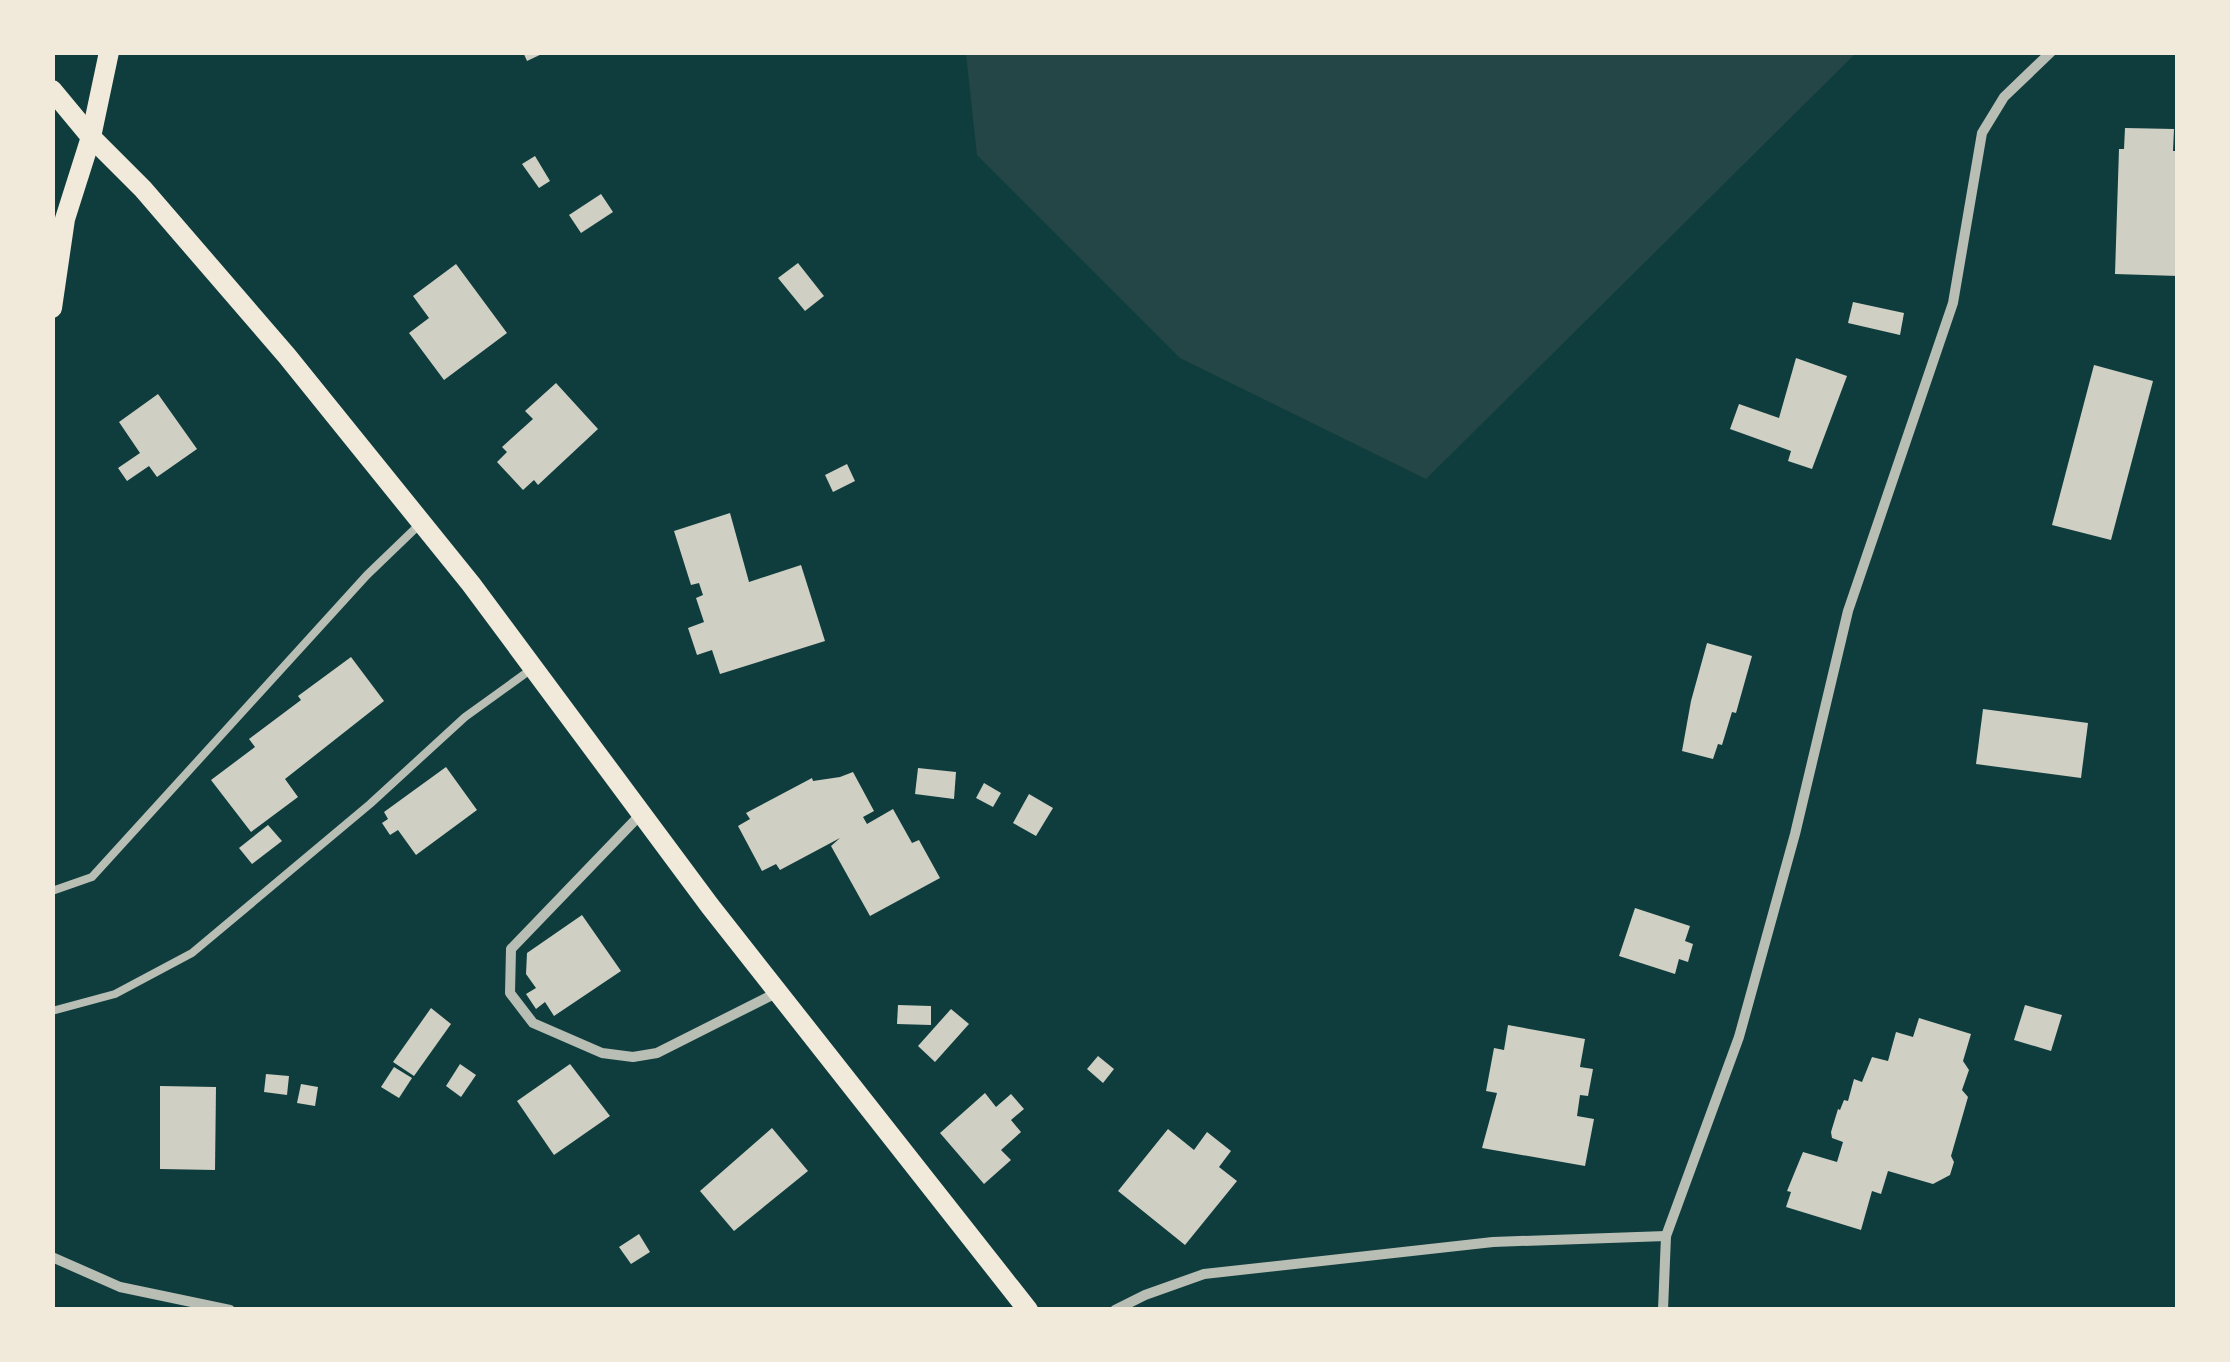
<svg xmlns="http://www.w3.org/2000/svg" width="2230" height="1362" font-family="'PT Serif',serif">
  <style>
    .green { fill: #244646 }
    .building { fill: #cfcfc3 }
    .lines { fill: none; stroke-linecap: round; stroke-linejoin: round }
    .service { stroke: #b8beb3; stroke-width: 8 }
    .minor { stroke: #b8beb3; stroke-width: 10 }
    .secondary { stroke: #f1e9da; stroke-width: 20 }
  </style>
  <rect width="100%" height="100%" fill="#0f3d3e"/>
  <path class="green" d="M 966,53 L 966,52 L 1856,53 L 1426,479 L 1180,358 L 977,155 Z"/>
  <g class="building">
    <path d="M 523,52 L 546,52 L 527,61 Z"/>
    <path d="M 2125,128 L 2174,129 L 2173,151 L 2178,151 L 2178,276 L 2115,274 L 2119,149 L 2124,149 Z"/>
    <path d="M 535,156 L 550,181 L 539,188 L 522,164 Z"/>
    <path d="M 601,194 L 613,212 L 581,233 L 569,215 Z"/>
    <path d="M 798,263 L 824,296 L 805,311 L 778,278 Z"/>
    <path d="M 456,264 L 507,333 L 444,380 L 409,333 L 429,318 L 413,296 Z"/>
    <path d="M 1853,302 L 1904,313 L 1900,335 L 1848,323 Z"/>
    <path d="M 1796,358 L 1847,376 L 1812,469 L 1788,461 L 1791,451 L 1730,429 L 1739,404 L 1779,418 Z"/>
    <path d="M 2094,365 L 2153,381 L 2111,540 L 2052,525 Z"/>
    <path d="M 556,383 L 598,429 L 538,485 L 534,480 L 523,490 L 497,462 L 507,452 L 502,447 L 533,419 L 525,411 Z"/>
    <path d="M 158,394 L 197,449 L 157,477 L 149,466 L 127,481 L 118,468 L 140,453 L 119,422 Z"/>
    <path d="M 847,464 L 855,481 L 833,492 L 825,475 Z"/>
    <path d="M 730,513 L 749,582 L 801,565 L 825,641 L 720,674 L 712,650 L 697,655 L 688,628 L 704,622 L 696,598 L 703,595 L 699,583 L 691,585 L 674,531 Z"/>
    <path d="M 1707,643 L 1752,656 L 1736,713 L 1732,712 L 1722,745 L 1718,744 L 1713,759 L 1682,751 L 1691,701 Z"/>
    <path d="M 351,657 L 384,701 L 285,779 L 298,797 L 251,832 L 211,780 L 255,747 L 249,739 L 301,700 L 298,696 Z"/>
    <path d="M 1983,709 L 2088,723 L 2081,778 L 1976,764 Z"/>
    <path d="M 446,767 L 477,810 L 416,855 L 398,830 L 390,835 L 382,823 L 388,819 L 384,812 Z"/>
    <path d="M 918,768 L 956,772 L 954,799 L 915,794 Z"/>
    <path d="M 853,772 L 874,811 L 863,817 L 867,824 L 893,809 L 912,843 L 919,840 L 940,878 L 870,916 L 831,846 L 840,838 L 780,870 L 776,864 L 762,871 L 738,826 L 750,819 L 746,813 L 812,778 L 813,781 L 840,777 Z"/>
    <path d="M 984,783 L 1001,793 L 993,807 L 976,798 Z"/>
    <path d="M 1029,794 L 1053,808 L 1036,836 L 1013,823 Z"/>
    <path d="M 268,825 L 282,841 L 252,864 L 239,848 Z"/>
    <path d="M 1635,908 L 1690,926 L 1685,941 L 1693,944 L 1688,962 L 1679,959 L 1675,974 L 1619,956 Z"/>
    <path d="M 582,915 L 621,971 L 554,1016 L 545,1002 L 536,1009 L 526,994 L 536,988 L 526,974 L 527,953 Z"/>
    <path d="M 898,1005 L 931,1006 L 931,1025 L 897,1024 Z"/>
    <path d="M 2025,1005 L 2062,1015 L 2051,1051 L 2014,1040 Z"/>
    <path d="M 431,1008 L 451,1024 L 414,1076 L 393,1062 Z"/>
    <path d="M 951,1009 L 969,1024 L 935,1062 L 918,1046 Z"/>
    <path d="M 1919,1018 L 1971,1034 L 1963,1061 L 1969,1070 L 1962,1090 L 1968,1097 L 1951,1156 L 1954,1162 L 1950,1175 L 1933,1184 L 1888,1171 L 1881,1194 L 1872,1191 L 1861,1230 L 1786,1207 L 1791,1192 L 1787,1191 L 1803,1152 L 1837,1162 L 1843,1142 L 1832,1138 L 1831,1132 L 1838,1109 L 1840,1110 L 1844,1100 L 1848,1101 L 1854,1079 L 1862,1082 L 1872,1057 L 1888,1061 L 1896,1032 L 1913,1037 Z"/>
    <path d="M 1508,1025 L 1585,1039 L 1580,1067 L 1593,1069 L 1588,1096 L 1580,1095 L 1577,1116 L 1594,1119 L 1585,1166 L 1482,1148 L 1497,1093 L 1486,1091 L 1494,1048 L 1504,1050 Z"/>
    <path d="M 1098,1056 L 1114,1069 L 1103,1083 L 1087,1069 Z"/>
    <path d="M 460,1064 L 476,1075 L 461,1097 L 446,1086 Z"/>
    <path d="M 570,1064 L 610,1116 L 554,1155 L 517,1101 Z"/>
    <path d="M 394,1067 L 412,1078 L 399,1098 L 381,1087 Z"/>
    <path d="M 266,1074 L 289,1076 L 287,1095 L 264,1092 Z"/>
    <path d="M 301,1084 L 318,1087 L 315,1106 L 297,1103 Z"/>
    <path d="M 160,1086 L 216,1087 L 215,1170 L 160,1169 Z"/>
    <path d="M 985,1093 L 996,1107 L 1011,1094 L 1024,1109 L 1011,1120 L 1021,1132 L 1001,1150 L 1011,1160 L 984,1184 L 940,1133 Z"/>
    <path d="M 772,1128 L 808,1171 L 734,1231 L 700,1191 Z"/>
    <path d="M 1168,1129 L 1194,1150 L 1207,1132 L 1231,1151 L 1219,1167 L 1237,1181 L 1185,1245 L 1118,1191 Z"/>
    <path d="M 639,1234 L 650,1252 L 631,1264 L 619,1247 Z"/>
  </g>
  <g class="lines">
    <g class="service">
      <path d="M 52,891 L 92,877 L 367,575 L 421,523"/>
      <path d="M 52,1011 L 115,994 L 192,953 L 370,804 L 465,717 L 533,668"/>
    </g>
    <g class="minor">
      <path d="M 641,814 L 511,949 L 510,993 L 533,1023 L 602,1053 L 633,1057 L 657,1053 L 778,992"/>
      <path d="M 52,1257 L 120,1287 L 230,1310"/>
      <path d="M 1115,1310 L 1145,1295 L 1204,1274 L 1493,1242 L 1666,1236"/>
      <path d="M 1663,1310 L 1666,1236 L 1739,1037 L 1795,834 L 1848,611 L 1953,303 L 1982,133 L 2004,97 L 2051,52"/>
    </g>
    <g class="secondary">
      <path d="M 52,90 L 91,137 L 143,189 L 287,356 L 471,584 L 710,906 L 1028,1310"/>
      <path d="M 52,308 L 65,219 L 91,137 L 109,52"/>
    </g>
  </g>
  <rect width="2230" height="1362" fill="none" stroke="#f1e9da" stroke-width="110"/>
</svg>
